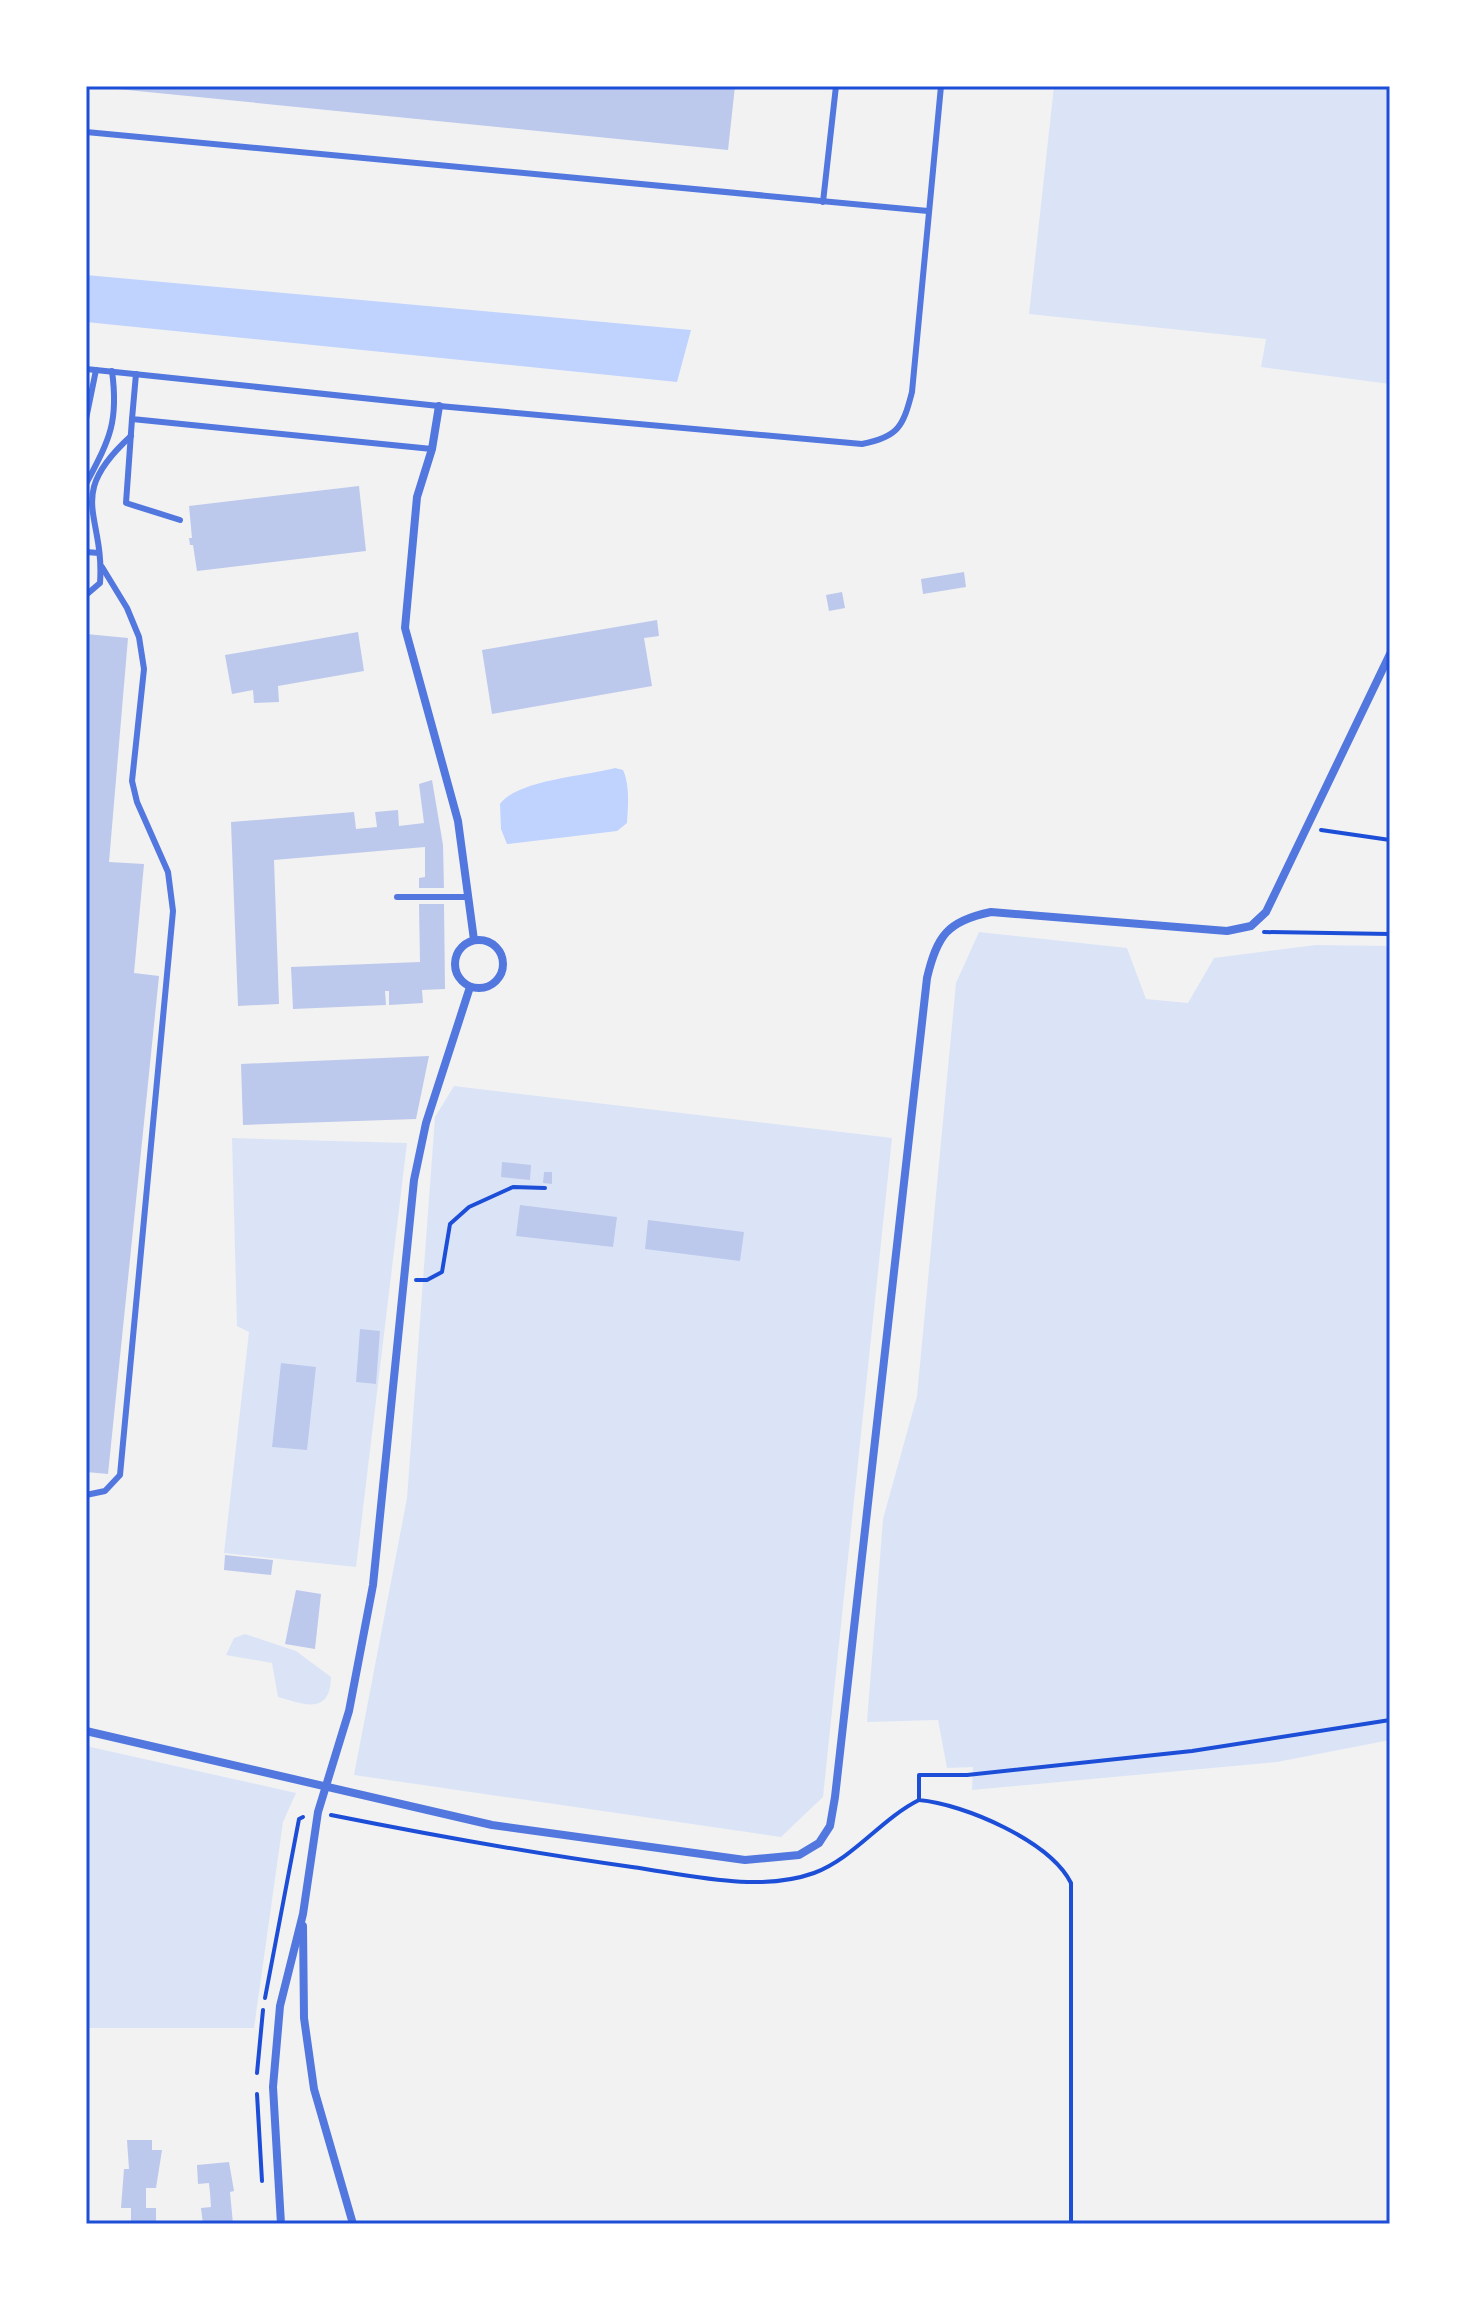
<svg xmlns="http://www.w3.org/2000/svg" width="1476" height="2310" font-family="'Fira Sans Condensed',sans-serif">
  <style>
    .green { fill: #dbe4f7 }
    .water { fill: #bfd3fe }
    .building { fill: #bdc9ec }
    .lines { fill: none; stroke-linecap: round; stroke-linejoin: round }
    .path { stroke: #1d4ed8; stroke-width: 4 }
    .service { stroke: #5277de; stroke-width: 6 }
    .minor { stroke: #5277de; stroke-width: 8 }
    .neatline { fill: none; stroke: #1d4ed8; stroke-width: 3 }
  </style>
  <rect width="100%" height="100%" fill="#f2f2f2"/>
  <g class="green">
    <path d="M 1054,86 L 1390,86 L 1390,384 L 1261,367 L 1266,339 L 1029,314 Z"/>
    <path d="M 979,932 L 1127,948 L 1146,999 L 1188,1003 L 1214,958 L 1316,945 L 1390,946 L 1390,1740 L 1277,1762 L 972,1790 L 973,1767 L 947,1768 L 938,1720 L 867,1722 L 883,1519 L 917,1396 L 956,983 Z"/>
    <path d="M 454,1086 L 892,1138 L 823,1797 L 781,1837 L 354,1775 L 407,1498 L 435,1117 Z"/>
    <path d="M 232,1138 L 407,1143 L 356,1567 L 224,1553 L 249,1332 L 237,1326 Z"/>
    <path d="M 245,1634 L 296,1651 L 331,1677 C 330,1716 304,1704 278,1697 L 272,1663 L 226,1655 L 234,1638 Z"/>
    <path d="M 86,1746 L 296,1793 L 283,1822 L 254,2028 L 86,2028 Z"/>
  </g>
  <g class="water">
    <path d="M 86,275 L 691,330 L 677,382 L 86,322 Z"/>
    <path d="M 615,768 L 623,770 C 630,785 628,806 627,823 L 617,831 L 507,844 L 501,829 L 500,804 C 517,780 586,776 615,768 Z"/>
  </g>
  <g class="building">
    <path d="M 87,86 L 735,86 L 728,150 Z"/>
    <path d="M 359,486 L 366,551 L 197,571 L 193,545 L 190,545 L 189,538 L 192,538 L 189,506 Z"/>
    <path d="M 964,572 L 966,587 L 923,594 L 921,579 Z"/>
    <path d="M 842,592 L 845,608 L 829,611 L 826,595 Z"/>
    <path d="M 657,620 L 659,636 L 644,638 L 652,686 L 492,714 L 482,650 Z"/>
    <path d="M 358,632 L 364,671 L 278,686 L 279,702 L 254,703 L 253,690 L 232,694 L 225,655 Z"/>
    <path d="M 86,634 L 128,638 L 109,862 L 144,864 L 134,973 L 159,976 L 108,1474 L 86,1472 Z"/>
    <path d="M 432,780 L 443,845 L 444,888 L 419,888 L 419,878 L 425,877 L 425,847 L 274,860 L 279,1004 L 238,1006 L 231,822 L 354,812 L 356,829 L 377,827 L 375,812 L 398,810 L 399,826 L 424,823 L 419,784 Z"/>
    <path d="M 419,904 L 444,904 L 445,989 L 422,990 L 423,1003 L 389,1005 L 389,991 L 385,991 L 386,1005 L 293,1009 L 291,967 L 420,962 Z"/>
    <path d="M 429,1056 L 416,1119 L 243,1125 L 241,1064 Z"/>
    <path d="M 502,1162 L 531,1165 L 530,1180 L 501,1177 Z"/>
    <path d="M 544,1172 L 552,1172 L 552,1184 L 543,1183 Z"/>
    <path d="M 520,1205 L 617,1217 L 613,1247 L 516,1236 Z"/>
    <path d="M 648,1220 L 744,1232 L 740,1261 L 645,1249 Z"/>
    <path d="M 360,1329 L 380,1331 L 376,1384 L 356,1382 Z"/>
    <path d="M 281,1363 L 316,1367 L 307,1450 L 272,1447 Z"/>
    <path d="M 225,1555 L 273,1560 L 271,1575 L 224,1570 Z"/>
    <path d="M 296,1590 L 321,1594 L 315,1649 L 285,1644 Z"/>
    <path d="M 127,2140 L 152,2140 L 152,2150 L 162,2150 L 156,2188 L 146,2188 L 146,2208 L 156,2208 L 156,2224 L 131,2224 L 131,2208 L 121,2208 L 124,2169 L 129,2169 Z"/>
    <path d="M 229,2162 L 234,2191 L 230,2192 L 233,2224 L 203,2224 L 201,2208 L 211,2207 L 210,2193 L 209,2183 L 198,2184 L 197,2165 Z"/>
  </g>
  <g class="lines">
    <g class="path">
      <path d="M 1321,830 L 1390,840"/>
      <path d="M 1264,932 L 1390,934"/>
      <path d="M 416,1280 L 427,1280 L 442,1272 L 450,1224 L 469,1207 L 513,1187 L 545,1188"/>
      <path d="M 331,1815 C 431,1835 531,1853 632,1867 C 689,1875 758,1893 814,1873 C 854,1858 881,1819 919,1800"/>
      <path d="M 265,1998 L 299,1819 L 303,1817"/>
      <path d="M 257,2073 L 263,2010"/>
      <path d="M 257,2094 L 262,2181"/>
      <path d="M 1071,2224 L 1071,1883 C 1050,1841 964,1804 919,1800 L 919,1775 L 967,1775 L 1192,1751 L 1390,1720"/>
    </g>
    <g class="service">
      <path d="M 86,132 L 928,211"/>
      <path d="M 823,202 L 836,86"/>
      <path d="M 86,369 L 439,406 L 862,444 C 898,437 903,427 912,392 L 941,86"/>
      <path d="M 136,374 L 132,419 L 432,449"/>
      <path d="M 86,419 L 96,370"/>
      <path d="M 132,419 L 126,503 L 180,520"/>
      <path d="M 86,484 C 109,440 119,423 112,371"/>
      <path d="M 86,552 L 99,553"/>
      <path d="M 86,595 L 100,583 C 105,513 64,497 131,436"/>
      <path d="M 397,897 L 466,897"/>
      <path d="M 86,1495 L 105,1491 L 120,1475 L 173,911 L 168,872 L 137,802 L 132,781 L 144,669 L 139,637 L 127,608 L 102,567"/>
    </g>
    <g class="minor">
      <path d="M 439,406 L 432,449 L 417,497 L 405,628 L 458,821 L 474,940"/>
      <circle cx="479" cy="964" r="24"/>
      <path d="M 86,1731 L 492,1825 L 745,1860 L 799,1855 L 819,1843 L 830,1826 L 835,1797 L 927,978 C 937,936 947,921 991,912 L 1227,931 L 1251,926 L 1266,912 L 1390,654"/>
      <path d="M 303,1926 L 304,2018 L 314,2089 L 353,2224"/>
      <path d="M 281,2224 L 273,2087 L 280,2006 L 303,1914 L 318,1812 L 349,1711 L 373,1585 L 414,1180 L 426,1123 L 470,987"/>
    </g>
  </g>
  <rect width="1476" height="2310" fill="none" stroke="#ffffff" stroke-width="176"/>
  <rect x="88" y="88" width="1300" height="2134" class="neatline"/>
</svg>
